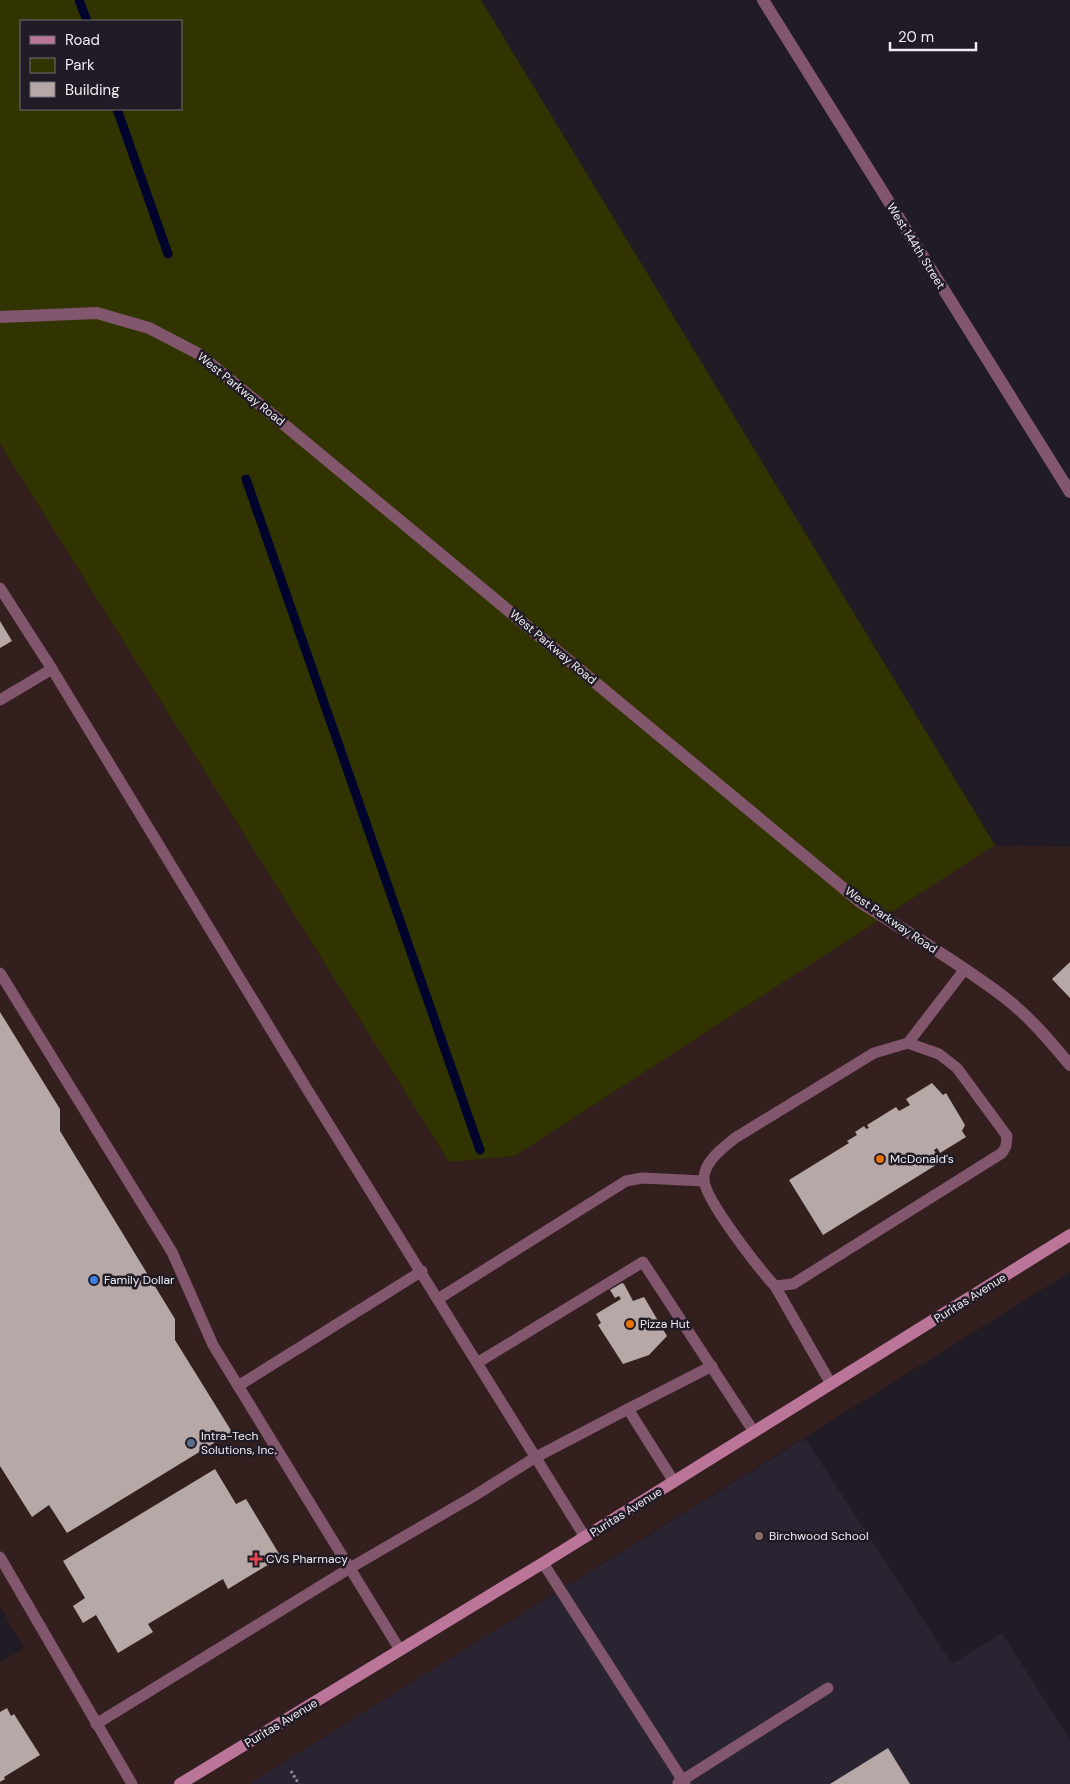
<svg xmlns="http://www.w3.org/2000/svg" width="1070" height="1784" font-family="'DM Sans',sans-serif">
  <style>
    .commercial { fill: #321f1e }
    .built { fill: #2a2331 }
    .green { fill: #313300; fill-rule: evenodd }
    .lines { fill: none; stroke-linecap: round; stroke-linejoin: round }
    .stream { stroke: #00032c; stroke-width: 9 }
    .building { fill: #b6a8a6 }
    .path { stroke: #8d8990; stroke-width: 3; stroke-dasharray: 2.5 2.5; stroke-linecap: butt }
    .lane { stroke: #82566c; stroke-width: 11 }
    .street { stroke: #82566c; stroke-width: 12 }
    .secondary { stroke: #bb7599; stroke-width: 12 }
    .food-dot { fill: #e8710a; stroke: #201b24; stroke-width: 2 }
    .shop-dot { fill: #3f7fe0; stroke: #201b24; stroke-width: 2 }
    .service-dot { fill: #5c6f8a; stroke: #201b24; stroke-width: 2 }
    .education-dot { fill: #8d6e63; stroke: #201b24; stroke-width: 2 }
    .health-dot { fill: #e0444e; stroke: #201b24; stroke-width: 2 }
    .labels { text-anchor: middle; stroke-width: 5; stroke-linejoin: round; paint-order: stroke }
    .street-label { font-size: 12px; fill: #efecf2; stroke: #201b24 }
    .poi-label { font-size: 12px; fill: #efecf2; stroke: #201b24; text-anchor: start }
  </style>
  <rect width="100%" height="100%" fill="#201b24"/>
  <path class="commercial" d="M 0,444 L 449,1162 L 515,1156 L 995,845 L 1070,847 L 1070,1272 L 249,1784 L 0,1784 L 0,1663 L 24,1648 L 0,1607 Z"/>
  <path class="built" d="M 805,1438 L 952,1664 L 1002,1633 L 1070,1740 L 1070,1784 L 249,1784 Z"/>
  <path class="green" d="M 0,0 L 481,0 L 995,845 L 515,1156 L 449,1162 L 0,444 ZM 21,21 L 181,21 L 181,109 L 21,109 Z"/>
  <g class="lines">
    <g class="stream">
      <path d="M 79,0 L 87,21"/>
      <path d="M 117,109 L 168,254"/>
      <path d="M 246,479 L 480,1150"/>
    </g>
  </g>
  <g class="building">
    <path d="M 0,621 L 12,641 L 0,648 Z"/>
    <path d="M 1070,962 L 1070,998 L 1052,979 Z"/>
    <path d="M 0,1012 L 60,1109 L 60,1131 L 175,1319 L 175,1340 L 232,1432 L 67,1533 L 49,1505 L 32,1517 L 0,1466 Z"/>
    <path d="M 932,1083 L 943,1095 L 946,1093 L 965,1125 L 962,1131 L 966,1137 L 940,1153 L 937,1148 L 934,1150 L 938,1157 L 934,1160 L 936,1165 L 823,1235 L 789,1180 L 849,1143 L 847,1141 L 857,1135 L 855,1132 L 864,1126 L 866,1129 L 869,1128 L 867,1125 L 896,1107 L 899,1111 L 910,1105 L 906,1099 Z"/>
    <path d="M 622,1283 L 624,1284 L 633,1301 L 644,1297 L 667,1336 L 649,1355 L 623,1364 L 598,1325 L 601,1323 L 596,1314 L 621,1299 L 619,1296 L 615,1298 L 610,1290 Z"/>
    <path d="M 215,1469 L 236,1504 L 246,1499 L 281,1557 L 228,1589 L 223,1579 L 148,1624 L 153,1632 L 118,1653 L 96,1615 L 83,1623 L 73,1606 L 85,1598 L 63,1561 Z"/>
    <path d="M 7,1708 L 11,1716 L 14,1714 L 40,1755 L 4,1777 L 5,1779 L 0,1782 L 0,1712 Z"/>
    <path d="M 888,1748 L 910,1784 L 830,1784 Z"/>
  </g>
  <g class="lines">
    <path class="path" d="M 291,1771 L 299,1784"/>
    <g class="lane">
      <path d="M 0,588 L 52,669"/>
      <path d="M 0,700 L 52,669 L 307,1089 L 585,1537"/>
      <path d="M 0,973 L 172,1252 L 213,1345 L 400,1650"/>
      <path d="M 908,1043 L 939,1054 L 957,1068 L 1007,1136 L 1006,1146 L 1002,1153 L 793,1284 L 775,1286 C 760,1270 705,1200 704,1180 C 703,1162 723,1148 735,1138 L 874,1053 L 908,1043 L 965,969"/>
      <path d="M 775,1286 L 831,1384"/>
      <path d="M 438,1299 L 626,1181 L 642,1178 L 704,1181"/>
      <path d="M 477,1363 L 643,1262 L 754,1432"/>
      <path d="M 238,1386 L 422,1271"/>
      <path d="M 628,1409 L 712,1366"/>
      <path d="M 0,1557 L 132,1784"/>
      <path d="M 543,1563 L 685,1784"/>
      <path d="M 96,1724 L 350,1568 L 474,1496 L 536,1457 L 628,1409 L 674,1482"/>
      <path d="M 678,1783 L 828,1688"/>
    </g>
    <g class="street">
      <path d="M 763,0 L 1070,492"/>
      <path d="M 0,317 L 97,313 L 149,328 L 199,354 L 860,902 C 908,933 958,962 1004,997 C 1029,1016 1050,1041 1070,1065"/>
    </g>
    <path class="secondary" d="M 180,1784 L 543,1563 L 1070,1235"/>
  </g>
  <g class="food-dot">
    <circle cx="880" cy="1159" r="5"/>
    <circle cx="630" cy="1324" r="5"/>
  </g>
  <circle class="shop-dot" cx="94" cy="1280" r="5"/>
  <circle class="service-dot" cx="191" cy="1443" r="5"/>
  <circle class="education-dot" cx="759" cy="1536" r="5"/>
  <path class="health-dot" d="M253.5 1551.5h5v5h5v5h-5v5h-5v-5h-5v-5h5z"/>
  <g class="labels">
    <g class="street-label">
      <text transform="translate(916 246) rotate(58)" y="4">West 144th Street</text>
      <text transform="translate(241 389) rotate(39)" y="4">West Parkway Road</text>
      <text transform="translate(553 647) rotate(40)" y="4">West Parkway Road</text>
      <text transform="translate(891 920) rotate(34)" y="4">West Parkway Road</text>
      <text transform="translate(970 1298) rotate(-32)" y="4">Puritas Avenue</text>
      <text transform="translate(626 1512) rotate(-32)" y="4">Puritas Avenue</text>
      <text transform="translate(281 1723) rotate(-31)" y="4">Puritas Avenue</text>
    </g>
    <g class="poi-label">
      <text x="890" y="1163">McDonald's</text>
      <text x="104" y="1284">Family Dollar</text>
      <text x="640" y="1328">Pizza Hut</text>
      <text x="201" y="1440">Intra-Tech<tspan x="201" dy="14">Solutions, Inc.</tspan></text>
      <text x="769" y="1540">Birchwood School</text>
      <text x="266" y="1563">CVS Pharmacy</text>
    </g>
  </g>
  <rect x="20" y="20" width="162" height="90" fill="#201b24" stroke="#736f76"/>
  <rect x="30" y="36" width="25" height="8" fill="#bb7599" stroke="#736f76"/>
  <text x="65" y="45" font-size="15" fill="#efecf2">Road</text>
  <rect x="30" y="58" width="25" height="15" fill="#313300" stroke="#736f76"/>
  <text x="65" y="70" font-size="15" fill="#efecf2">Park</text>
  <rect x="30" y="82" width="25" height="15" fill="#b6a8a6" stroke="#736f76"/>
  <text x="65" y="95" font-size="15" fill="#efecf2">Building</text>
  <path d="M890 42v8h86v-8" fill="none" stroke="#efecf2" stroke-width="2.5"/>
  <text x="898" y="42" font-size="15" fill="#efecf2" stroke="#201b24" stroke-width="4" paint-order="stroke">20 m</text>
</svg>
